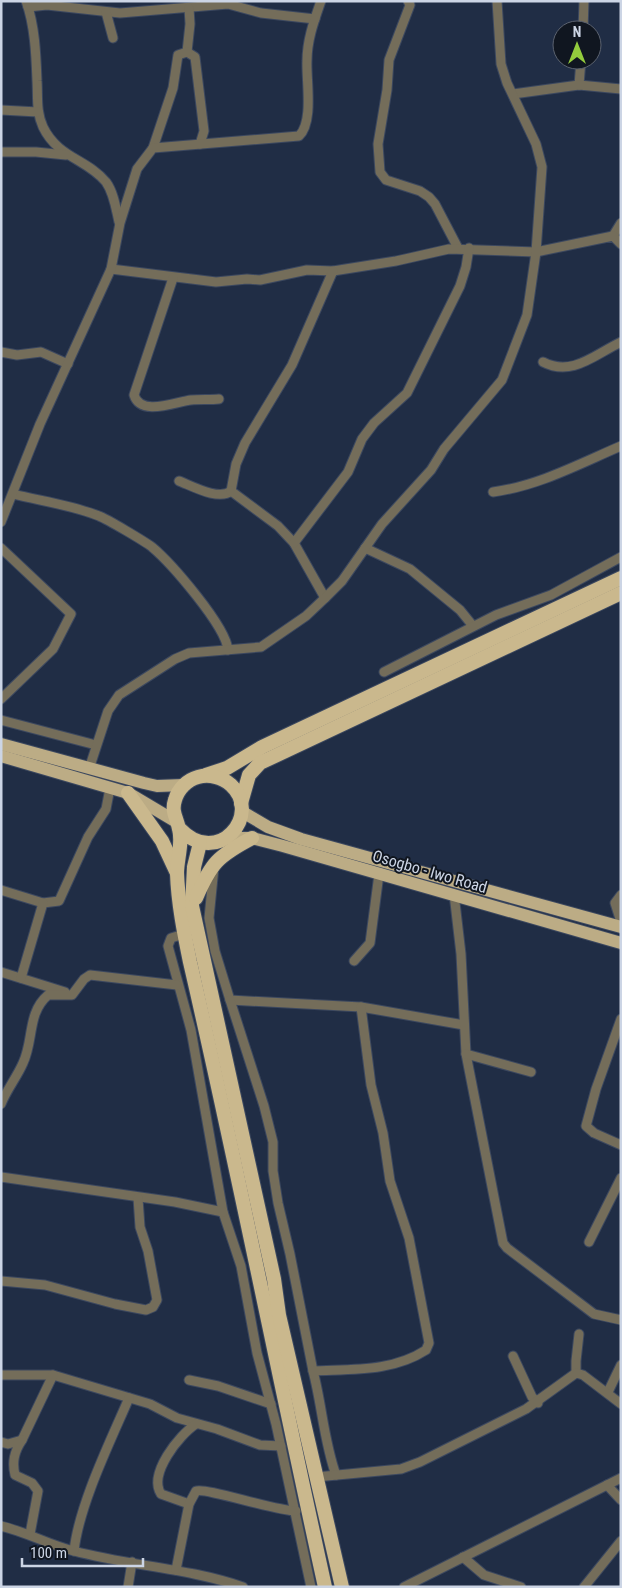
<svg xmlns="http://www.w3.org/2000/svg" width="622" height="1588" font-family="'Roboto Condensed',sans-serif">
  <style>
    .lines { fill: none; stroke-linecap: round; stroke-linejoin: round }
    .minor-casing { stroke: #3c485f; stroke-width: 11 }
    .primary-casing { stroke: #3c485f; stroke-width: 14 }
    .trunk-casing { stroke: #3c485f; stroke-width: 16 }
    .minor { stroke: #746d5a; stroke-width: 9 }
    .primary { stroke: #bcac85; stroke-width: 12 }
    .trunk { stroke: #cab88d; stroke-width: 14 }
    .labels { text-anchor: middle; stroke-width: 4; stroke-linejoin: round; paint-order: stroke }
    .street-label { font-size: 16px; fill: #ccd5e5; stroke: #101620 }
  </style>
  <rect width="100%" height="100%" fill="#202d45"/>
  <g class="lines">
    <defs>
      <g id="minor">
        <path d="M 26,1 C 35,26 36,55 37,81 C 38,97 36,112 43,127 C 58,158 87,159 106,182 C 114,193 116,209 119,222"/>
        <path d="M 408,1 L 410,5 L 389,60 L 387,90 L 378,144 L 380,172 L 386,180 L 420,191 L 429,197 L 435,204 L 458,248"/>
        <path d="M 28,7 L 47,5 L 120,13 L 228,4 L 261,13 L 315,19"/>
        <path d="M 106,12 L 113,38"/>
        <path d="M 583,30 L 584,1"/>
        <path d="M 187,52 L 195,57 L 204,131 L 200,144"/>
        <path d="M 187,52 L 190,24 L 189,8"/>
        <path d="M 579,85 L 581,60"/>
        <path d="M 513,94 L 579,85 L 621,89"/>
        <path d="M 1,110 L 38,112"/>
        <path d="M 153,148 L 173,88 L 178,55 L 187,52"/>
        <path d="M 1,152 L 36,152 L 66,155"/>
        <path d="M 613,236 L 621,223"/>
        <path d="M 111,269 L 216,282 L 247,279 L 260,280 L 307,270 L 333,271 L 396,261 L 449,249 L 536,252 L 613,236 L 621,244"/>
        <path d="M 173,278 L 134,395 C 141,417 175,402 191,400 C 200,399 210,400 219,399"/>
        <path d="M 1,352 L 17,355 L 41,352 L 68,364"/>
        <path d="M 543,362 C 572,377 594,355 621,342"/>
        <path d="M 179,481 C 192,486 219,501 231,491 L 236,464 L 245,443 L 292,365 L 333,271"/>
        <path d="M 231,491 L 278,526 L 294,543 L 325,598"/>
        <path d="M 493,492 C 538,486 579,464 621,446"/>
        <path d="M 13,494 C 41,501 72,505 99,516 C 107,519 144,541 152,547 C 171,563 226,626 228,650"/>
        <path d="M 1,522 L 40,424 L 111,269 L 120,223 L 137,169 L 153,148 L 299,136 C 314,122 306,80 307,61 C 307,40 314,21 321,1"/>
        <path d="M 294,543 L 348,472 L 362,439 L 374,423 L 407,393 L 460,286 L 466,267 L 469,248"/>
        <path d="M 1,548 L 71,614 L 53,649 L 1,699"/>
        <path d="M 365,548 L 410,569 L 460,610 L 473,626"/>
        <path d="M 384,672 L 496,615 L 551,595 L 621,557"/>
        <path d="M 1,720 L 96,745"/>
        <path d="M 89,769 L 108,711 L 119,695 L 175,659 L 189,653 L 261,647 L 306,616 L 325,598 L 342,581 L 382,524 L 431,470 L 444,449 L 502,380 L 527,315 L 536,252 L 542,167 L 536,144 L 507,83 L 501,64 L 497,1"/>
        <path d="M 214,867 L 209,918 L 215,951 L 230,1000 L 361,1007 L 464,1025"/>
        <path d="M 1,890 L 43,903 L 59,901 L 88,837 L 106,809 L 110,788"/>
        <path d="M 454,894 L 461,954 L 466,1054 L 503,1243 L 507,1248 L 594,1314 L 621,1320"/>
        <path d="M 621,895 L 615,903 L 621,922"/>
        <path d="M 184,934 L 171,938 L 168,946 L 191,1030 L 223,1212 L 241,1266 L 257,1353 L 276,1424 L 311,1587"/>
        <path d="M 354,961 L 370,943 L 379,874"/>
        <path d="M 1,972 L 65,992"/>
        <path d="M 21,978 L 43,903"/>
        <path d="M 230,1000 L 264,1106 L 273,1142 L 273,1171 L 278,1203 L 290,1254 L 313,1371"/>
        <path d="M 621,1019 L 596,1089 L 586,1126 L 594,1133 L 621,1145"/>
        <path d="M 466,1054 L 531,1072"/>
        <path d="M 1,1104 C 7,1089 17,1077 23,1063 C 34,1040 27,1013 48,995 L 72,995 L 84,979 L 90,975 L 177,985"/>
        <path d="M 1,1177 L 175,1202 L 223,1212"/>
        <path d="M 589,1242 L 621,1178"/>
        <path d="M 1,1281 L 45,1285 L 115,1304 L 146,1310 L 153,1307 L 157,1300 L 148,1251 L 140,1227 L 138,1198"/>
        <path d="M 513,1356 L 532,1397 L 538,1403"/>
        <path d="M 576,1373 L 576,1361 L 579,1334"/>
        <path d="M 1,1375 L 53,1375 L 150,1404 L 177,1418 L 217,1429 L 260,1445 L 281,1446"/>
        <path d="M 189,1380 L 218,1386 L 271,1404"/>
        <path d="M 608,1392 L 621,1365"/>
        <path d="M 22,1440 L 53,1375"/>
        <path d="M 1,1442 L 8,1444 L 22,1440 C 14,1452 12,1462 15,1475 L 32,1483 L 38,1491 L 30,1534"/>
        <path d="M 336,1475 C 324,1442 322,1405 313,1371 C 352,1369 392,1372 426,1350 L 429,1343 L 409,1238 L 390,1181 L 383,1133 L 371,1085 L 361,1007"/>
        <path d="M 316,1477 L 401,1469 L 420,1462 L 526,1409 L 576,1373 L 583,1375 L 621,1404"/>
        <path d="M 607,1485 L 621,1500"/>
        <path d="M 189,1504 L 161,1494 C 148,1474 179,1435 196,1424"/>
        <path d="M 1,1526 C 27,1532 49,1545 74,1551 C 130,1566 188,1568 243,1587"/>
        <path d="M 74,1551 C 79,1505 110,1442 129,1398"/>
        <path d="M 463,1557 L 484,1575 L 521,1587"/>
        <path d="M 176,1570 L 189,1504 L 196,1491 C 205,1487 275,1511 296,1511"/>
        <path d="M 128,1587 L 132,1562"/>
        <path d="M 404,1587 L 621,1478"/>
        <path d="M 584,1587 L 621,1541"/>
      </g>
      <g id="primary">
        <path d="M 1,744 L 144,783 L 157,786 L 184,785"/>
        <path d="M 1,756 L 128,793 L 175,821"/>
        <path d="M 241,811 L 268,827 L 301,839 L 621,927"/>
        <path d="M 229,838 L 252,838 L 283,846 L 621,943"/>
      </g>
      <g id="trunk">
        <path d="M 206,775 L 227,768 L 262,747 L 621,578"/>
        <path d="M 128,793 L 162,841 L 176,871"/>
        <path d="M 241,803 L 249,775 L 260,763 L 621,593"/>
        <path d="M 180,829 C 218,869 263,814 231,785 C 222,777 209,774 198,777 C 187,780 178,789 175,800 C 171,812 177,818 179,829 C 183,842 177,860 177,873 C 178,903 184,933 190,962 C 238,1169 279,1379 325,1587"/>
        <path d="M 200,843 L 194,867 L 192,906 L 274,1279 L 279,1315 L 342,1587"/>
        <path d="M 196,898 C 211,863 218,856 252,838"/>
      </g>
    </defs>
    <use href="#minor" class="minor-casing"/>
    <use href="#primary" class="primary-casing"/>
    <use href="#trunk" class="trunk-casing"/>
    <use href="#minor" class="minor"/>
    <use href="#primary" class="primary"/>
    <use href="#trunk" class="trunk"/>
  </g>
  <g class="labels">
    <g class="street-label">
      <text transform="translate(430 871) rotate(16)" y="6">Osogbo - Iwo Road</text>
    </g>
  </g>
  <rect width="622" height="1588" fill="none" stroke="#ccd5e5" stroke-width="5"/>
  <g transform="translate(577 45)"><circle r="24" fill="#101620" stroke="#5b626f"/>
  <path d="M0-4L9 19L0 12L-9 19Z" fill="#93cc3d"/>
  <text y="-8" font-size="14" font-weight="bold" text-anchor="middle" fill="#ccd5e5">N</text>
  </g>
  <path d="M22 1558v8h121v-8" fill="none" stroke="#ccd5e5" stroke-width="2.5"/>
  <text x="30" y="1558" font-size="15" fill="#ccd5e5" stroke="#101620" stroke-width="4" paint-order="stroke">100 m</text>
</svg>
